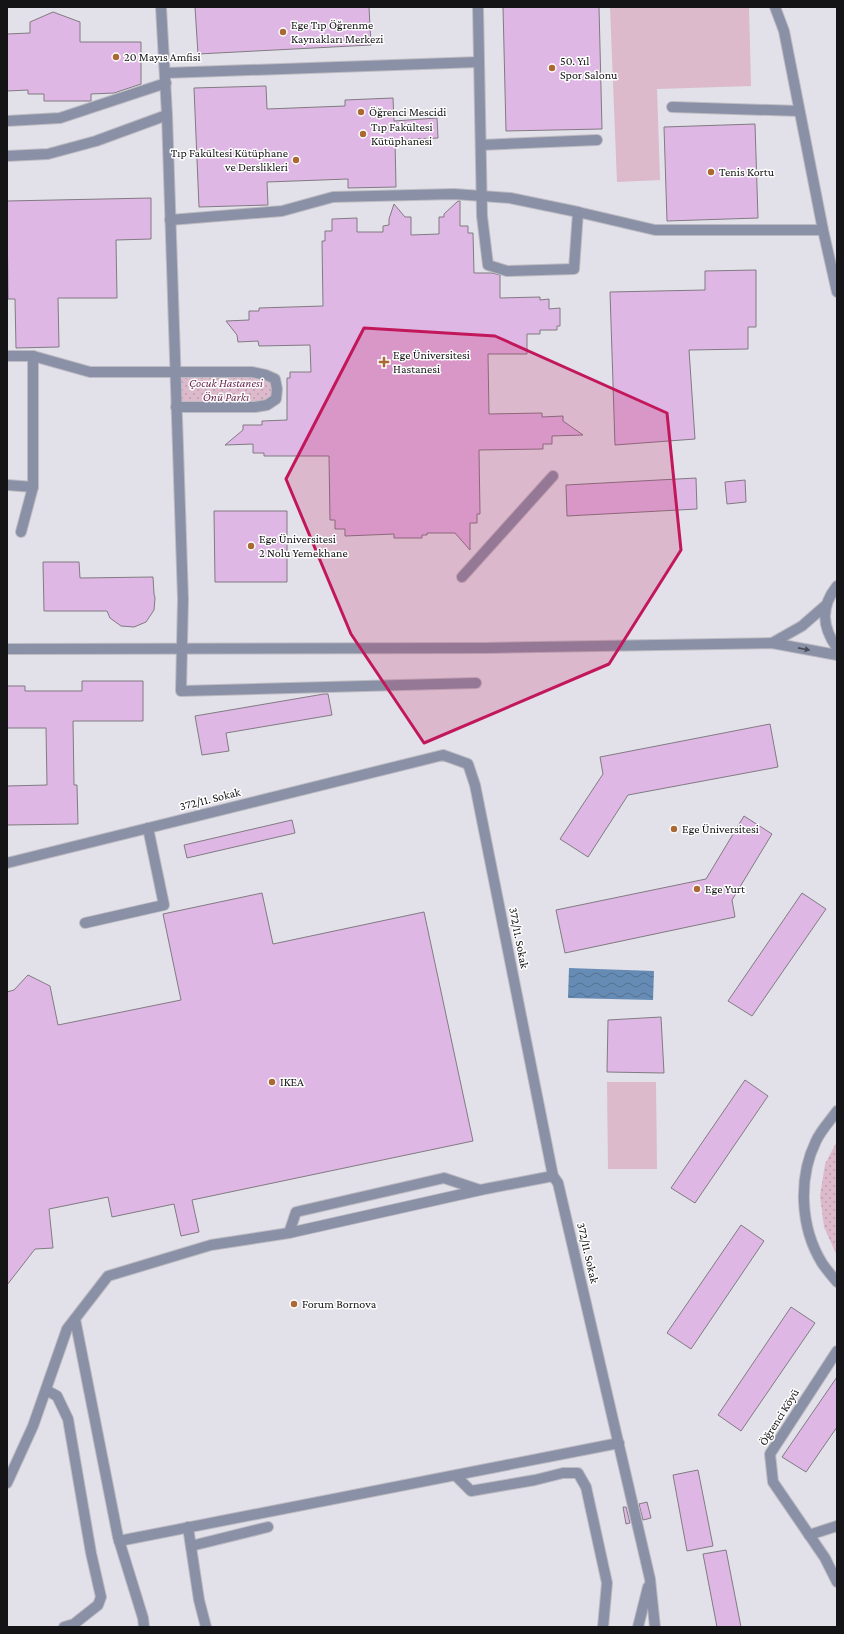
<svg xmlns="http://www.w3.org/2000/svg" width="844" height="1634" font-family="'Crimson Pro',serif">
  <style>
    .park { fill: url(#park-dots) }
    .garden { fill: #dcb9cb }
    .water { fill: url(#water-waves) }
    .building { fill: #dfb7e4; stroke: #817b82 }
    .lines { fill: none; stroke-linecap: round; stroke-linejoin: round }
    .minor-casing { stroke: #bdbbc2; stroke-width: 12 }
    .minor { stroke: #8a90a6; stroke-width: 10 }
    .oneway { fill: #494b57 }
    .marked { fill: #c2185b; fill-opacity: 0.2; stroke: #c2185b; stroke-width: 3; stroke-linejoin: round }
    .poi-dot { fill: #aa6933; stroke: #fff; stroke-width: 1.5 }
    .labels { text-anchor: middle; stroke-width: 3; stroke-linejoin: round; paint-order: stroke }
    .poi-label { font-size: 12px; fill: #141316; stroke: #fff; text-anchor: start }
    .park-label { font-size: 12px; font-style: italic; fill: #6b2951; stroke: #fff }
    .street-label { font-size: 12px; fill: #141316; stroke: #fff }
  </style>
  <defs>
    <pattern id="park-dots" width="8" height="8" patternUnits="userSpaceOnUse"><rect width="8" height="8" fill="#dcb9cb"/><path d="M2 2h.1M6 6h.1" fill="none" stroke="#bc9eae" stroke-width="1.8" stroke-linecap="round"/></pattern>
    <pattern id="water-waves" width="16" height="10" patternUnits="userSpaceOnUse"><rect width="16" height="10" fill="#668cb5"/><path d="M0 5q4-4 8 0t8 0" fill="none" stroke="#537192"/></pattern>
  </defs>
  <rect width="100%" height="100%" fill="#e2e0e8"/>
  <g class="park">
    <path d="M 174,373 L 266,375 L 277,389 L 267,405 L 176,407 Z"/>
    <path d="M 837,1141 L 837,1256 L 824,1227 L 820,1196 L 825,1164 Z"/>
  </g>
  <g class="garden">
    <path d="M 610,7 L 749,7 L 751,86 L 657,89 L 660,180 L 617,182 Z"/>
    <path d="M 607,1082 L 656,1082 L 657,1169 L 608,1169 Z"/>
  </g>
  <path class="water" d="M 569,968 L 654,971 L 653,1000 L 568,998 Z"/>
  <g class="building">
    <path d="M 195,7 L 369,7 L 371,45 L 198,54 Z"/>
    <path d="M 503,7 L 599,7 L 602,129 L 506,131 Z"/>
    <path d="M 53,12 L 80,22 L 80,42 L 141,42 L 141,84 L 114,93 L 91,94 L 91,101 L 44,101 L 44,94 L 28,94 L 28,90 L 7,91 L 7,34 L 30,33 L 30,22 Z"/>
    <path d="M 266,86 L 267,109 L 345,106 L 345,100 L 393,98 L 394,121 L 437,118 L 438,138 L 395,140 L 396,187 L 348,188 L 348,179 L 267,182 L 268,205 L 199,207 L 194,88 Z"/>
    <path d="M 755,124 L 758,218 L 667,221 L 664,127 Z"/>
    <path d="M 151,198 L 151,239 L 116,240 L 117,298 L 58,298 L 59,347 L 16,348 L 15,299 L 8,299 L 7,201 Z"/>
    <path d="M 458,201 L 460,201 L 460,226 L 468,226 L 468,233 L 473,233 L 474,273 L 492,273 L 500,275 L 500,298 L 540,297 L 540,300 L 549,299 L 549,309 L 560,308 L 560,326 L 557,326 L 557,330 L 540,330 L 540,334 L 527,334 L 527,354 L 488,354 L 489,414 L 542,413 L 542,417 L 563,416 L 563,421 L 583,435 L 552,436 L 552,444 L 543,444 L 543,449 L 479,450 L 480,514 L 477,514 L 477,523 L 470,523 L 470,550 L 455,533 L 427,533 L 427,535 L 422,535 L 422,538 L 394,538 L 394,534 L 345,536 L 345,529 L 335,529 L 335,520 L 330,520 L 329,456 L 264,456 L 264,453 L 253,453 L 253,444 L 225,445 L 243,430 L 243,425 L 262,425 L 262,421 L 287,420 L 287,378 L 290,378 L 290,372 L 311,372 L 310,345 L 259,346 L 258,341 L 238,342 L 237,335 L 226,321 L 249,320 L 249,311 L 259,311 L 259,308 L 323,306 L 322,241 L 325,241 L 325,231 L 332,231 L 332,219 L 357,218 L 357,232 L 383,232 L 383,226 L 389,225 L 389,219 L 394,204 L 405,217 L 411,217 L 411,235 L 439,234 L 439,217 L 444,217 L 444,214 Z"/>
    <path d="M 756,270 L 756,327 L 748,327 L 748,349 L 689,350 L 695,439 L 615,445 L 610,292 L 705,290 L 705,271 Z"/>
    <path d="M 696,478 L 697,509 L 567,516 L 566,485 Z"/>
    <path d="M 745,480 L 746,502 L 727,504 L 725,482 Z"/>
    <path d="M 214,511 L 287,511 L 287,582 L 215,582 Z"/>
    <path d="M 43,562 L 79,562 L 80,578 L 153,577 L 154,594 L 155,598 L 154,610 L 146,622 L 134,627 L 121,626 L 110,618 L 107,611 L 44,611 Z"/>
    <path d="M 82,681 L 143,681 L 143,721 L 73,721 L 74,785 L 77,785 L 78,824 L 7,825 L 7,786 L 47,785 L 46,728 L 7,728 L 7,686 L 25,686 L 25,691 L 82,691 Z"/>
    <path d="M 324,694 L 328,694 L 332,715 L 226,733 L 229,751 L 202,755 L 195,716 Z"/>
    <path d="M 770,724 L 778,767 L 628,795 L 588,857 L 560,839 L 603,774 L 600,757 Z"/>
    <path d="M 744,816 L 772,834 L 732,900 L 735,917 L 565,953 L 556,910 L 706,879 Z"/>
    <path d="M 292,820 L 295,833 L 187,858 L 184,845 Z"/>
    <path d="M 262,893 L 273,944 L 424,912 L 473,1141 L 192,1200 L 199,1232 L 181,1236 L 174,1204 L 112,1217 L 108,1197 L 49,1209 L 53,1248 L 35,1249 L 7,1285 L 7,992 L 14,990 L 28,975 L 50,986 L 58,1025 L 181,1000 L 163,914 Z"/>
    <path d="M 802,893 L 826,909 L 752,1016 L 728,1001 Z"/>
    <path d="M 661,1017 L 664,1073 L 607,1072 L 608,1020 Z"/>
    <path d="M 745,1080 L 768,1096 L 695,1203 L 671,1188 Z"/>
    <path d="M 741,1225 L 764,1241 L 691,1349 L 667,1333 Z"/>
    <path d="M 791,1307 L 815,1323 L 741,1431 L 718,1415 Z"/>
    <path d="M 837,1377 L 837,1427 L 806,1472 L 782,1457 Z"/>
    <path d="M 698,1470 L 713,1546 L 687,1551 L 673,1475 Z"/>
    <path d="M 647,1502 L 651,1518 L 643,1520 L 639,1504 Z"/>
    <path d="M 623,1507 L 626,1507 L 630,1523 L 626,1524 Z"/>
    <path d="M 726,1550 L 741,1627 L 717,1627 L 703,1554 Z"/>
  </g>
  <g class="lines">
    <defs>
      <g id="minor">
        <path d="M 161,7 L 167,115 L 183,599 L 181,691 L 476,683"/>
        <path d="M 478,7 L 482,216 L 488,265 L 507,271 L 574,269 L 578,212"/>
        <path d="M 775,7 L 784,31 L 823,230 L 837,292"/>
        <path d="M 165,73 L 479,62"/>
        <path d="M 672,107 L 799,111"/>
        <path d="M 7,121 L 60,118 L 166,83"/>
        <path d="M 481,145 L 597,140"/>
        <path d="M 7,156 L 48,154 L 96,141 L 167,115"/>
        <path d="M 170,220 L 282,211 L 333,197 L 454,194 L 510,198 L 578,212 L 655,230 L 823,230"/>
        <path d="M 7,356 L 33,356 L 90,372 L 252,372 L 266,375 L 275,379 L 277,389 L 276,399 L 267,405 L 255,407 L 176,407"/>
        <path d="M 7,485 L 33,487"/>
        <path d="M 21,532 L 33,487 L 33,356"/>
        <path d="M 462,577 L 553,476"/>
        <path d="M 837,586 C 820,607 822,627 837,648"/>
        <path d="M 772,643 L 802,626 L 826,605"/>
        <path d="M 7,649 L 484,648 L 772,643 L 837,655"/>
        <path d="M 7,863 L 443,755 L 468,764 L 475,785 L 553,1176 L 558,1183 L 650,1579 L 655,1627"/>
        <path d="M 85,923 L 164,905 L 148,828"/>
        <path d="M 837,1111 C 830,1121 821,1130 816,1141 C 798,1178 800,1227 822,1263 C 826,1269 832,1276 837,1282"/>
        <path d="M 289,1233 L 296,1212 L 444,1178 L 480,1190"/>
        <path d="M 75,1319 L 118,1537 L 143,1618 L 144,1627"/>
        <path d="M 837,1351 L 770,1454 L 773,1482 L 825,1558 L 837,1582"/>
        <path d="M 46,1390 L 57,1396 L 68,1419 L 91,1553 L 101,1597 L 98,1605 L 74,1624 L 64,1627"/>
        <path d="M 456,1476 L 471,1491 L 535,1480 L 563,1473 L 578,1473 L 586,1487 L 607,1583 L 603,1627"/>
        <path d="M 7,1483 L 33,1426 L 67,1329 L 108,1276 L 211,1245 L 289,1233 L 485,1189 L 553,1176"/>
        <path d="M 188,1527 L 199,1600 L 206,1627"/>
        <path d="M 809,1535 L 837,1526"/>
        <path d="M 119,1541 L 619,1443"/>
        <path d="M 191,1546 L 268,1527"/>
        <path d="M 638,1627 L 648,1587"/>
      </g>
    </defs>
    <use href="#minor" class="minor-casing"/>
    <use href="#minor" class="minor"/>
  </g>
  <defs><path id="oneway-solid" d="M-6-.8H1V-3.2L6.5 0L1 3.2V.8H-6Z"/></defs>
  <use class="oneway" href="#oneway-solid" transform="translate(804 649) rotate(11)"/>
  <path class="marked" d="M 364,328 L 495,336 L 667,413 L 681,550 L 609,664 L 424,743 L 351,634 L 286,479 Z"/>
  <g class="poi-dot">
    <circle cx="283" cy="32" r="4"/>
    <circle cx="116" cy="57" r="4"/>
    <circle cx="552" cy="68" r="4"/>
    <circle cx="361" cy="112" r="4"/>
    <circle cx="363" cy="134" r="4"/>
    <circle cx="296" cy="160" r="4"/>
    <circle cx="711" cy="172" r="4"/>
    <path d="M382 356h4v4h4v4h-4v4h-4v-4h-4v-4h4z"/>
    <circle cx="251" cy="546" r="4"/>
    <circle cx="674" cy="829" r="4"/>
    <circle cx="697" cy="889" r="4"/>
    <circle cx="272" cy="1082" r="4"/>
    <circle cx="294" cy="1304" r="4"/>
  </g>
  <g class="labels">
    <g class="poi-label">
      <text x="291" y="29">Ege Tıp Öğrenme<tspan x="291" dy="14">Kaynakları Merkezi</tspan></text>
      <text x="124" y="61">20 Mayıs Amfisi</text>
      <text x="560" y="65">50. Yıl<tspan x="560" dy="14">Spor Salonu</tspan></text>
      <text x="369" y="116">Öğrenci Mescidi</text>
      <text x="371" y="131">Tıp Fakültesi<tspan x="371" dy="14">Kütüphanesi</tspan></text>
      <text x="288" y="157" text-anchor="end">Tıp Fakültesi Kütüphane<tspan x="288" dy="14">ve Derslikleri</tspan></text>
      <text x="719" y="176">Tenis Kortu</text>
      <text x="393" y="359">Ege Üniversitesi<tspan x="393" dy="14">Hastanesi</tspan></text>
      <text x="259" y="543">Ege Üniversitesi<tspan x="259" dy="14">2 Nolu Yemekhane</tspan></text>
      <text x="682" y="833">Ege Üniversitesi</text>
      <text x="705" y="893">Ege Yurt</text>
      <text x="280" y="1086">IKEA</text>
      <text x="302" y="1308">Forum Bornova</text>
    </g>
    <g class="park-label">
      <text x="226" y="387">Çocuk Hastanesi<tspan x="226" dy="14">Önü Parkı</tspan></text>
    </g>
    <g class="street-label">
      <text transform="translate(210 799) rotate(-14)" y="4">372/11. Sokak</text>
      <text transform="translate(519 938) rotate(79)" y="4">372/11. Sokak</text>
      <text transform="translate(588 1253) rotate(77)" y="4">372/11. Sokak</text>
      <text transform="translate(779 1417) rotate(-58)" y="4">Öğrenci Köyü</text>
    </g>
  </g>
  <rect width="844" height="1634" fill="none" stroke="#141316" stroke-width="16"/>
</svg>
